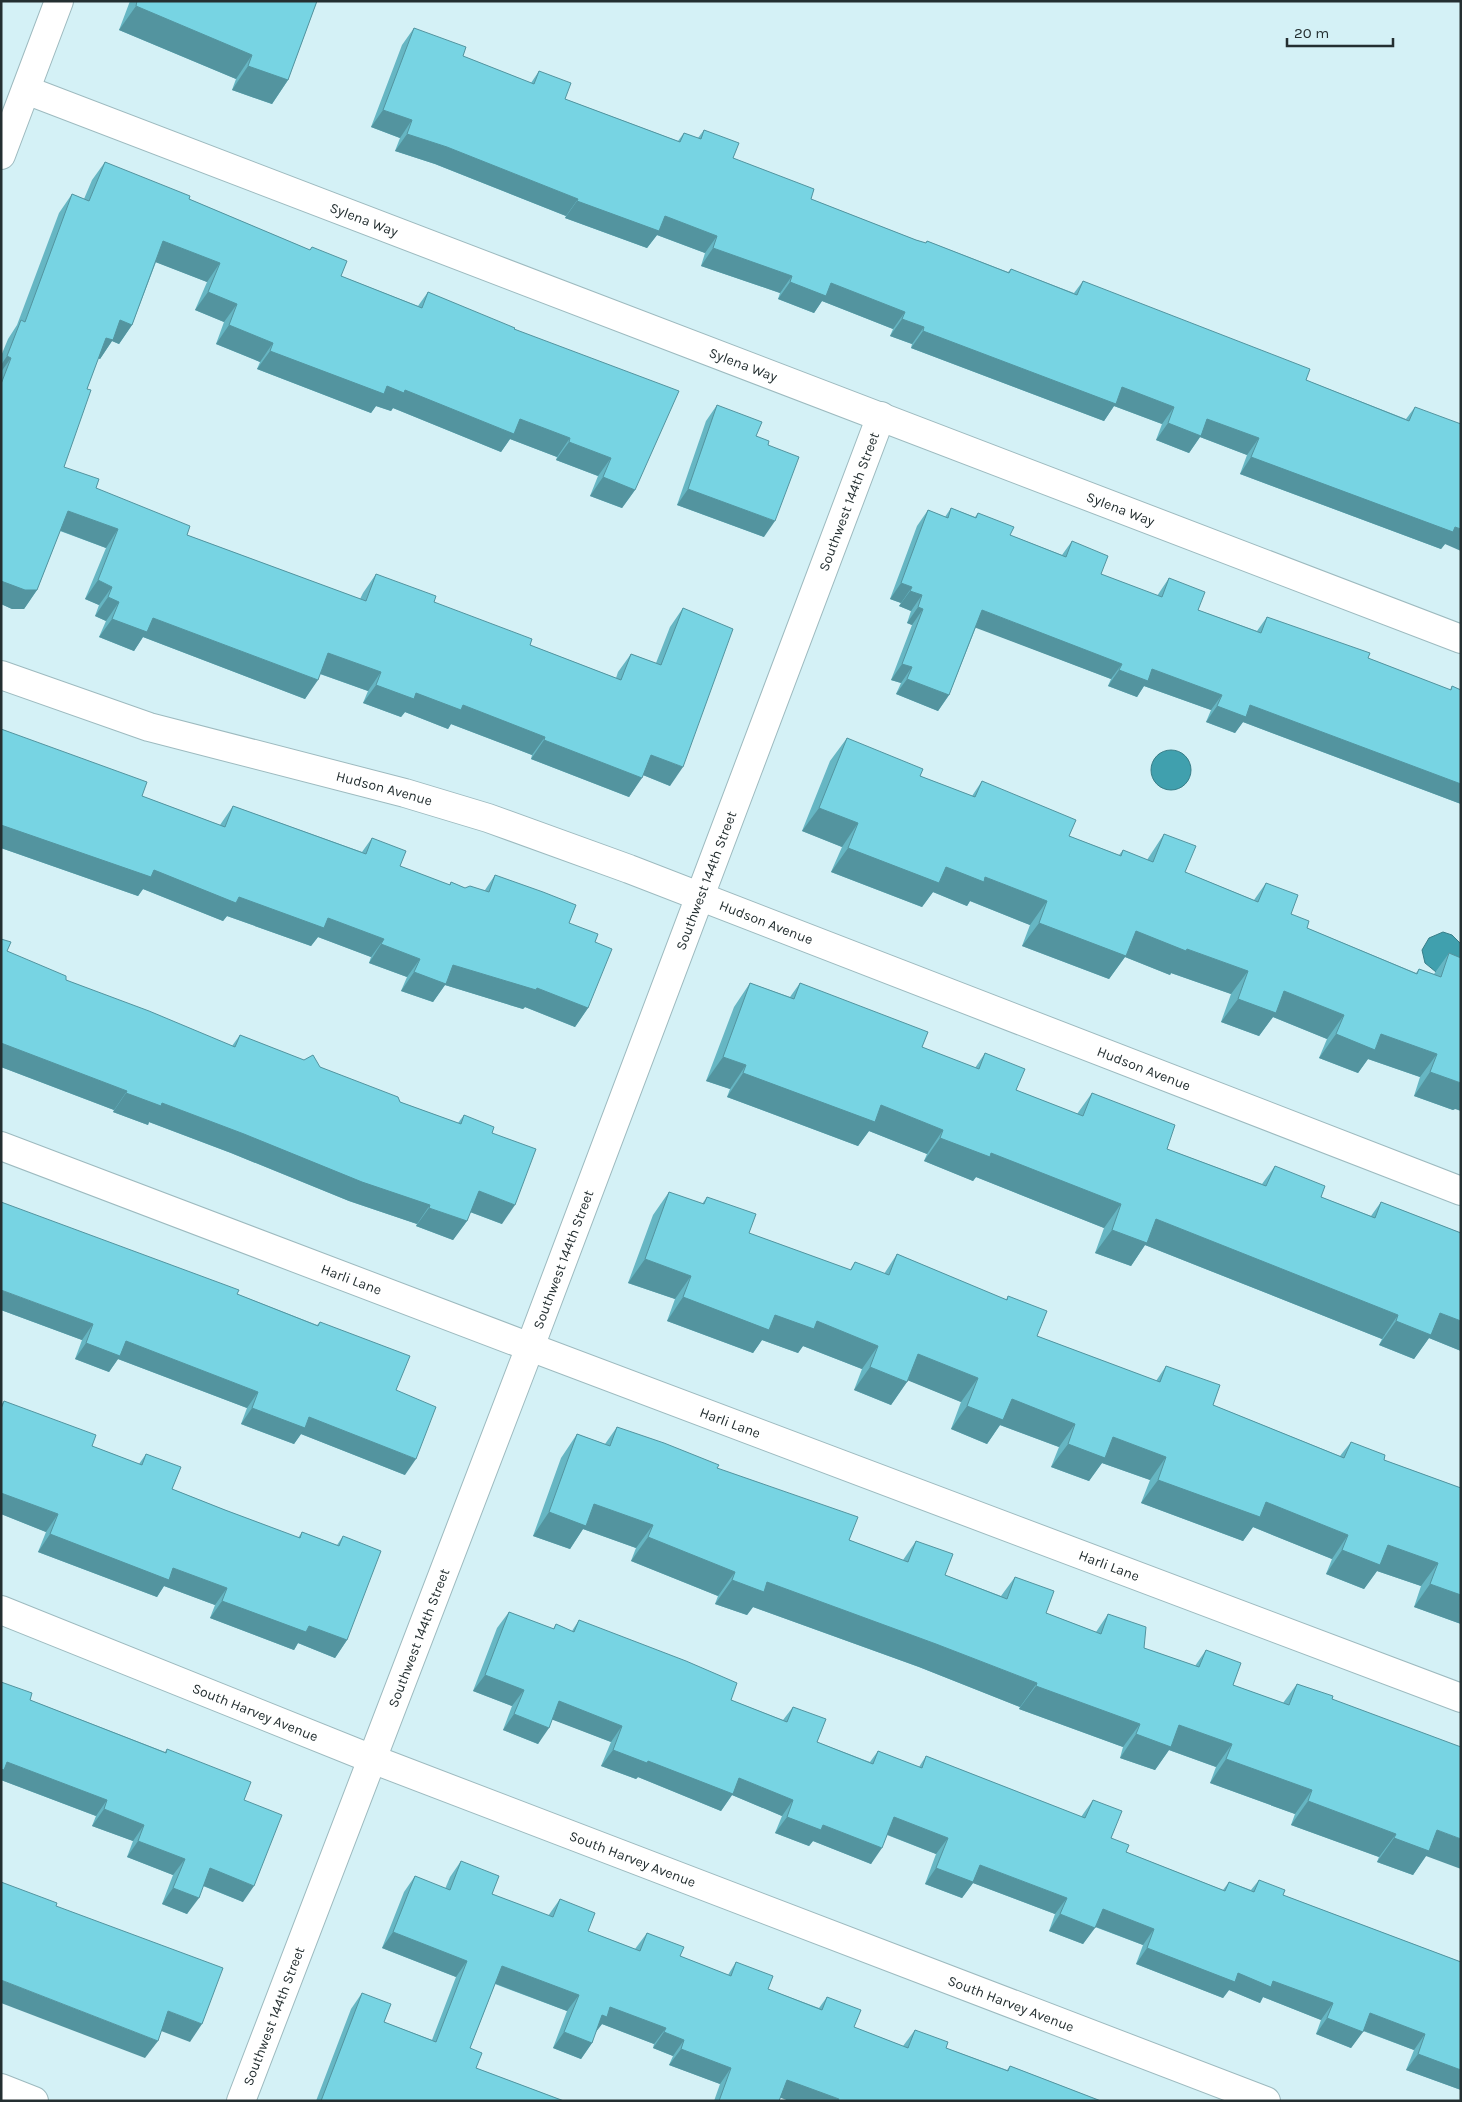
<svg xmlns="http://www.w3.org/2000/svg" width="1462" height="2102" font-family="Karla,sans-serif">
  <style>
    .water { fill: #40a0ae; stroke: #387e88 }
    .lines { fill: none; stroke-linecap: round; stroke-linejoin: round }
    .minor-casing { stroke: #9dbabf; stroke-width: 30 }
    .minor { stroke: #fff; stroke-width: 28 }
    .wall { fill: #66b6c3 }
    .shaded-wall { fill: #53949f }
    .building { fill: #77d4e3; stroke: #53949f }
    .labels { text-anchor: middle; stroke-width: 5; stroke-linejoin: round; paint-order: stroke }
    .street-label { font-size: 14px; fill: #242f31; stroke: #d4f1f6 }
  </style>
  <rect width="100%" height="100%" fill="#d4f1f6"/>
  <g class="water">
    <circle cx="1171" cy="770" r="20"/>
    <path d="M 1443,932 L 1452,935 L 1461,944 L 1461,960 L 1436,972 L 1425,963 L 1422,950 L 1429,938 Z"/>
  </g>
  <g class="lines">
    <defs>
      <g id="minor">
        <path id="s1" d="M 26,90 L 1461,639"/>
        <path d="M 1,155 L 59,1"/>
        <path id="s2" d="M 1,675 L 149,727 L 405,793 L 488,818 L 629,869 L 1461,1191"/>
        <path id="s3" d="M 1,1146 L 530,1347 L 1461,1698"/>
        <path id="s4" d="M 1,1610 L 372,1759 L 1266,2101"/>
        <path d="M 1,2088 L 34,2101"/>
        <path id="s5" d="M 241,2101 L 530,1347 L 881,416"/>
      </g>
    </defs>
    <use href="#minor" class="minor-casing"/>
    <use href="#minor" class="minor"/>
  </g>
  <g class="wall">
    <path d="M 130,1 L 317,1 L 288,80 L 272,104 L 232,90 L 236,79 L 119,30 Z"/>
    <path d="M 414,28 L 463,56 L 531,83 L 539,71 L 565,99 L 678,141 L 684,133 L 698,138 L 704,130 L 733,158 L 811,199 L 916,240 L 926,243 L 927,241 L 1008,272 L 1011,269 L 1074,293 L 1083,281 L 1306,380 L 1406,419 L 1415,407 L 1445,544 L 1441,549 L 1240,474 L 1247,455 L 1200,437 L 1189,453 L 1156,440 L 1162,424 L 1114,406 L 1104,421 L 911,348 L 912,344 L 890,336 L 893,329 L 822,301 L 814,313 L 778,299 L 780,293 L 701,266 L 705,253 L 657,235 L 647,248 L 565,218 L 566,216 L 435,164 L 395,151 L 400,138 L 371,127 L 402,45 Z"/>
    <path d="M 105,162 L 189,199 L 310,250 L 312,247 L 341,276 L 418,306 L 428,292 L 514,329 L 635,490 L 622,508 L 590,496 L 598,476 L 556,460 L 557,457 L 510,439 L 501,452 L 393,408 L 391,411 L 376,406 L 371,413 L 257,369 L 260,362 L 216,344 L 224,322 L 195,310 L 207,282 L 156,262 L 132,325 L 119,344 L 112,341 L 100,359 L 98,358 L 87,389 L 64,467 L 96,488 L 187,535 L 360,599 L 363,593 L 376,574 L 434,602 L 530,645 L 616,678 L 618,672 L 631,654 L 656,663 L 670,627 L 683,608 L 670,786 L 643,775 L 629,797 L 531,759 L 532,755 L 451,724 L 448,729 L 405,712 L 401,717 L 363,703 L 368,691 L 320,674 L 305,699 L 143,637 L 134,651 L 99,637 L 106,621 L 95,616 L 99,605 L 85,599 L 106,548 L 60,531 L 37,590 L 24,609 L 12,609 L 1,604 L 1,356 L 8,339 L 17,325 L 59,213 L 72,194 L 84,199 L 92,180 Z"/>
    <path d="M 717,405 L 768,445 L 764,537 L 677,505 L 706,421 Z"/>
    <path d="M 951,508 L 975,517 L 978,513 L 1010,535 L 1062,555 L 1072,541 L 1101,574 L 1157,596 L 1169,578 L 1198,610 L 1257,631 L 1267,617 L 1368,658 L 1450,690 L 1452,686 L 1461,690 L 1461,804 L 1243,722 L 1235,733 L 1206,722 L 1211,710 L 1144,686 L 1137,697 L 1108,686 L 1111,679 L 976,627 L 949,695 L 938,711 L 896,694 L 901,683 L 891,680 L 912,625 L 907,623 L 911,611 L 899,606 L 901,603 L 890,599 L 917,526 L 928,510 L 945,517 Z"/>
    <path d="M 1,729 L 142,796 L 220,825 L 233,806 L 362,852 L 372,838 L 400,866 L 449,885 L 451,882 L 465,888 L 485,890 L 495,875 L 569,923 L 595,942 L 588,1008 L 575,1027 L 525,1007 L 523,1009 L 445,985 L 433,1002 L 401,991 L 407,977 L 369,963 L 371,957 L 318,937 L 311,946 L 227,916 L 223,921 L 143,889 L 138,896 L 1,848 Z"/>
    <path d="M 847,738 L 920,776 L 972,796 L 982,781 L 1069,836 L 1119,855 L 1123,850 L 1147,860 L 1164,834 L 1185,872 L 1254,900 L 1266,883 L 1291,914 L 1307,928 L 1416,973 L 1419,969 L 1434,974 L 1449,953 L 1455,1109 L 1453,1110 L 1414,1096 L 1420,1077 L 1368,1059 L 1358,1073 L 1319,1058 L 1327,1039 L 1273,1017 L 1259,1036 L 1221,1022 L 1231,994 L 1171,973 L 1170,975 L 1125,957 L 1109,979 L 1022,946 L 1030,925 L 970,901 L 967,906 L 933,892 L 922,907 L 831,872 L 842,847 L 802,831 L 830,761 Z"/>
    <path d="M 1,939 L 7,951 L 66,980 L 232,1046 L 240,1035 L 320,1067 L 400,1102 L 458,1123 L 464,1115 L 492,1133 L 502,1224 L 470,1212 L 467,1221 L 453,1240 L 416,1226 L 417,1224 L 349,1201 L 231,1153 L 149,1122 L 148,1125 L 113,1112 L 114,1110 L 1,1067 Z"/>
    <path d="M 750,983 L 790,997 L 800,983 L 922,1047 L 975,1068 L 985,1053 L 1016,1090 L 1077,1114 L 1092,1093 L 1167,1149 L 1262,1184 L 1275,1166 L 1321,1197 L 1371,1216 L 1381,1202 L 1461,1233 L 1461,1351 L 1429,1338 L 1414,1359 L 1379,1345 L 1382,1339 L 1145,1245 L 1131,1266 L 1095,1253 L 1104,1228 L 976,1177 L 973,1181 L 924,1161 L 927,1154 L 869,1131 L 858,1146 L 727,1097 L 730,1089 L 706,1081 L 734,1007 Z"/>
    <path d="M 669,1192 L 702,1204 L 707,1197 L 749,1233 L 850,1270 L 855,1262 L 884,1274 L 897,1254 L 1006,1300 L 1008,1296 L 1037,1336 L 1156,1381 L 1166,1366 L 1213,1405 L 1340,1456 L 1351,1442 L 1384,1460 L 1461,1488 L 1461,1624 L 1414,1607 L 1421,1586 L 1377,1571 L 1364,1589 L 1326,1574 L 1332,1559 L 1253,1527 L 1243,1541 L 1141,1503 L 1150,1480 L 1102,1463 L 1089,1481 L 1051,1467 L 1059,1447 L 1000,1425 L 987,1444 L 951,1429 L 961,1402 L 908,1380 L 891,1405 L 854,1390 L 862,1369 L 803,1346 L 798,1353 L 762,1340 L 753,1353 L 667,1321 L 675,1299 L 628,1283 L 653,1215 Z"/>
    <path d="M 237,1294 L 317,1325 L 320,1322 L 396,1390 L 405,1475 L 301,1434 L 294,1444 L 241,1424 L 247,1408 L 118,1359 L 109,1372 L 75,1359 L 82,1340 L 1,1310 Z"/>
    <path d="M 4,1401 L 92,1446 L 139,1464 L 146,1454 L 172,1489 L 225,1510 L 298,1538 L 302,1532 L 337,1545 L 343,1536 L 347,1640 L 335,1658 L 298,1643 L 294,1650 L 210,1618 L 215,1605 L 164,1586 L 157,1597 L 38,1552 L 46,1532 L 1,1514 L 1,1405 Z"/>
    <path d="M 617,1427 L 717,1468 L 849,1540 L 903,1560 L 916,1541 L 945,1575 L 1001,1596 L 1015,1577 L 1046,1613 L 1096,1632 L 1108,1614 L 1144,1648 L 1195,1666 L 1206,1650 L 1233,1685 L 1283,1703 L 1297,1684 L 1332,1699 L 1426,1856 L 1413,1875 L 1377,1862 L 1379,1857 L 1291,1825 L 1295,1814 L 1210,1783 L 1216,1767 L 1169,1750 L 1155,1770 L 1120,1758 L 1123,1747 L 1019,1709 L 1020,1707 L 919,1667 L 753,1607 L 747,1615 L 715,1604 L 718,1596 L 631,1561 L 636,1548 L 583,1529 L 570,1549 L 533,1536 L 561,1458 L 577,1434 L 605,1444 Z"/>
    <path d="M 509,1612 L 553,1629 L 556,1624 L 572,1631 L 579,1620 L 731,1700 L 783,1720 L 793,1707 L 817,1742 L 870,1762 L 878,1751 L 919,1767 L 926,1756 L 1081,1817 L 1093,1800 L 1111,1838 L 1126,1852 L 1223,1890 L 1229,1882 L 1251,1890 L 1259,1880 L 1283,1895 L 1461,1962 L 1461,2090 L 1406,2070 L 1414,2050 L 1363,2031 L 1351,2048 L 1316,2034 L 1321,2020 L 1263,1997 L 1260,2003 L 1229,1990 L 1223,1998 L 1136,1964 L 1143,1945 L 1095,1927 L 1083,1944 L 1049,1931 L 1055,1914 L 973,1883 L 962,1898 L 925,1884 L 936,1854 L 887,1835 L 871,1864 L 813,1841 L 809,1846 L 775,1833 L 782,1816 L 732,1795 L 721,1811 L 638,1777 L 636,1779 L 601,1766 L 611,1742 L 552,1719 L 538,1744 L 503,1730 L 512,1706 L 473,1691 L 497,1628 Z"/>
    <path d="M 1,1682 L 30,1700 L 165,1752 L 167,1749 L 244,1800 L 243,1902 L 203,1886 L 187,1914 L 162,1904 L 173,1875 L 127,1857 L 133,1841 L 92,1826 L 96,1816 L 1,1780 Z"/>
    <path d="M 461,1861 L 492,1894 L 548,1916 L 560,1899 L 588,1931 L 635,1949 L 647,1933 L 680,1956 L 728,1975 L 736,1962 L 768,1989 L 819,2008 L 827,1997 L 854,2027 L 903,2046 L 915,2030 L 946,2048 L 1007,2070 L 1010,2066 L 1101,2101 L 781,2097 L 779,2101 L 714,2101 L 720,2084 L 669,2065 L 673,2056 L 653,2048 L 654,2044 L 602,2024 L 595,2033 L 592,2043 L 581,2059 L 553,2048 L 567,2011 L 495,1984 L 470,2048 L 476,2068 L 564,2101 L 316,2101 L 351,2009 L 362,1993 L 384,2022 L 432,2040 L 456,1977 L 382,1948 L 404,1892 L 415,1876 L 445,1889 L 450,1877 Z"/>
  </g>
  <g class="shaded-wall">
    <path d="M 136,6 L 252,55 L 236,79 L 119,30 Z"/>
    <path d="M 248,66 L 288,80 L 272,104 L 232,90 Z"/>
    <path d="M 383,110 L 412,120 L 400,138 L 371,127 Z"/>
    <path d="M 407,134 L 447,147 L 578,199 L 566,216 L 435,164 L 395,151 Z"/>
    <path d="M 577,201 L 665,216 L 717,236 L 705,253 L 657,235 L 647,248 L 565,218 Z"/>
    <path d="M 163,241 L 220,263 L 207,282 L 150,260 Z"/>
    <path d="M 713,248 L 792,276 L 780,293 L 701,266 Z"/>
    <path d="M 790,282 L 831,283 L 905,312 L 893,329 L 822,301 L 814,313 L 778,299 Z"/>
    <path d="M 208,292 L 237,304 L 224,322 L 195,310 Z"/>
    <path d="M 902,319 L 924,327 L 912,344 L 890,336 Z"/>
    <path d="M 120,320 L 132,325 L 119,344 L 112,341 L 100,359 L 93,356 L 106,338 Z"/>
    <path d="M 229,325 L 273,343 L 260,362 L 216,344 Z"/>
    <path d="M 923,331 L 1122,387 L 1174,407 L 1162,424 L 1114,406 L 1104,421 L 911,348 Z"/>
    <path d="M 270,351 L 387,386 L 405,390 L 520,419 L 570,438 L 557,457 L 510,439 L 501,452 L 393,408 L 391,411 L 376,406 L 371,413 L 257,369 Z"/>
    <path d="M 7,356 L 11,358 L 1,372 L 1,365 Z"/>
    <path d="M 1207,419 L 1259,438 L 1247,455 L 1200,437 L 1189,453 L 1156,440 L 1168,423 Z"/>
    <path d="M 569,442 L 611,458 L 598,476 L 556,460 Z"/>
    <path d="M 1251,457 L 1461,529 L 1461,551 L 1445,544 L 1441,549 L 1240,474 Z"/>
    <path d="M 603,477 L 635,490 L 622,508 L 590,496 Z"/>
    <path d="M 688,489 L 775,521 L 764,537 L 677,505 Z"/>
    <path d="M 68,511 L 118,529 L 106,548 L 56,529 Z"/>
    <path d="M 98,580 L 112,587 L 99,605 L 85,599 Z"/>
    <path d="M 1,581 L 37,590 L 24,609 L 12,609 L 1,604 Z"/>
    <path d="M 901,583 L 912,587 L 901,603 L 890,599 Z"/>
    <path d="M 910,591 L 922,595 L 911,611 L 899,606 Z"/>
    <path d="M 108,597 L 119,602 L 106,621 L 95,616 Z"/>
    <path d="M 918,607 L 923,609 L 912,625 L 907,623 Z"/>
    <path d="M 982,610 L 1122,664 L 1111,679 L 971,626 Z"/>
    <path d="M 153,618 L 318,680 L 305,699 L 143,637 L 134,651 L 99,637 L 112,619 Z"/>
    <path d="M 328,653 L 381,672 L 368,691 L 315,672 Z"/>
    <path d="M 902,664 L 912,667 L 901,683 L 891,680 Z"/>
    <path d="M 1152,669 L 1222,695 L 1211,710 L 1144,686 L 1137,697 L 1108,686 L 1119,670 Z"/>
    <path d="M 907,679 L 949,695 L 938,711 L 896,694 Z"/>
    <path d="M 376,685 L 416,693 L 463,705 L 545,737 L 532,755 L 451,724 L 448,729 L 405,712 L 401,717 L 363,703 Z"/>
    <path d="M 1250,705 L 1461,784 L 1461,804 L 1243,722 L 1235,733 L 1206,722 L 1217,706 Z"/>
    <path d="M 544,740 L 642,778 L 629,797 L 531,759 Z"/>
    <path d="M 651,755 L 683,767 L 670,786 L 638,773 Z"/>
    <path d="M 819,808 L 858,823 L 842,847 L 802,831 Z"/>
    <path d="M 1,825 L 154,870 L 239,897 L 328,918 L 384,939 L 371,957 L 318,937 L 311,946 L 227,916 L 223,921 L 143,889 L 138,896 L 1,848 Z"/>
    <path d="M 848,848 L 946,867 L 985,877 L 1047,901 L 1030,925 L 970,901 L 967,906 L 933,892 L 922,907 L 831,872 Z"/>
    <path d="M 1039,923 L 1136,931 L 1248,971 L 1231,994 L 1171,973 L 1170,975 L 1125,957 L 1109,979 L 1022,946 Z"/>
    <path d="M 381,944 L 420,959 L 407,977 L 369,963 Z"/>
    <path d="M 453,965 L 537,988 L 588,1008 L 575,1027 L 525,1007 L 523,1009 L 445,985 L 433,1002 L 401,991 L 414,972 Z"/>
    <path d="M 1284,991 L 1344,1015 L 1327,1039 L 1273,1017 L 1259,1036 L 1221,1022 L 1238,999 Z"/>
    <path d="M 1336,1034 L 1381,1034 L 1437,1054 L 1420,1077 L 1368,1059 L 1358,1073 L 1319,1058 Z"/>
    <path d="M 1,1043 L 127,1091 L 114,1110 L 1,1067 Z"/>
    <path d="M 723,1057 L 746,1065 L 730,1089 L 706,1081 Z"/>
    <path d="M 1430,1072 L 1461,1083 L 1461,1111 L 1455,1109 L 1453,1110 L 1414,1096 Z"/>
    <path d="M 743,1073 L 881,1105 L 943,1130 L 927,1154 L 869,1131 L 858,1146 L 727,1097 Z"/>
    <path d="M 126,1093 L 162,1103 L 244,1134 L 430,1205 L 417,1224 L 349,1201 L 231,1153 L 149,1122 L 148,1125 L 113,1112 Z"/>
    <path d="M 940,1138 L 991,1153 L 1121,1204 L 1104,1228 L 976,1177 L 973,1181 L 924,1161 Z"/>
    <path d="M 479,1191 L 515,1205 L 502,1224 L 465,1210 Z"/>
    <path d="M 429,1208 L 467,1221 L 453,1240 L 416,1226 Z"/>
    <path d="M 1156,1219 L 1398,1315 L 1382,1339 L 1145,1245 L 1131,1266 L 1095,1253 L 1112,1230 Z"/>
    <path d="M 645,1259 L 691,1276 L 675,1299 L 628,1283 Z"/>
    <path d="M 1,1290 L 93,1324 L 82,1340 L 1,1310 Z"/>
    <path d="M 683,1297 L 775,1315 L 817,1321 L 878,1346 L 862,1369 L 803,1346 L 798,1353 L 762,1340 L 753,1353 L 667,1321 Z"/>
    <path d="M 1440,1313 L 1461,1321 L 1461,1351 L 1429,1338 L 1414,1359 L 1379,1345 L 1396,1321 Z"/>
    <path d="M 126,1341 L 258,1392 L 247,1408 L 118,1359 L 109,1372 L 75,1359 L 86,1343 Z"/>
    <path d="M 918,1354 L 978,1378 L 961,1402 L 902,1378 Z"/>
    <path d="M 870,1367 L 907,1382 L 891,1405 L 854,1390 Z"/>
    <path d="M 1012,1399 L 1075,1424 L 1059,1447 L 1000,1425 L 987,1444 L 951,1429 L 967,1406 Z"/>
    <path d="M 252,1408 L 309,1417 L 416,1459 L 405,1475 L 301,1434 L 294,1444 L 241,1424 Z"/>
    <path d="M 1113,1437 L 1166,1457 L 1150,1480 L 1102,1463 L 1089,1481 L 1051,1467 L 1068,1444 Z"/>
    <path d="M 1158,1480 L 1266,1502 L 1348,1535 L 1332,1559 L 1253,1527 L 1243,1541 L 1141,1503 Z"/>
    <path d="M 1,1493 L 58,1514 L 46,1532 L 1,1514 Z"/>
    <path d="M 594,1504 L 653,1525 L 636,1548 L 583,1529 L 570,1549 L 533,1536 L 549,1512 Z"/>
    <path d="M 50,1534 L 173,1568 L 227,1588 L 215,1605 L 164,1586 L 157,1597 L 38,1552 Z"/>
    <path d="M 648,1537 L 735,1572 L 718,1596 L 631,1561 Z"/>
    <path d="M 1388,1545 L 1438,1563 L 1421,1586 L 1377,1571 L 1364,1589 L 1326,1574 L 1342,1550 Z"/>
    <path d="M 732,1580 L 767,1582 L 936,1644 L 1037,1683 L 1020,1707 L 919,1667 L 753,1607 L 747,1615 L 715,1604 Z"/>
    <path d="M 1430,1584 L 1461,1595 L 1461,1624 L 1414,1607 Z"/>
    <path d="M 222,1601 L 309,1626 L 347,1640 L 335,1658 L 298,1643 L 294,1650 L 210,1618 Z"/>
    <path d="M 485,1675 L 524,1690 L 512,1706 L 473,1691 Z"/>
    <path d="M 1036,1686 L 1140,1724 L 1123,1747 L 1019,1709 Z"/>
    <path d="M 559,1701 L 622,1726 L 611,1742 L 548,1718 Z"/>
    <path d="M 514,1714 L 549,1728 L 538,1744 L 503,1730 Z"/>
    <path d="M 1179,1725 L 1232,1744 L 1216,1767 L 1169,1750 L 1155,1770 L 1120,1758 L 1136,1734 Z"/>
    <path d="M 613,1750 L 648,1761 L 739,1778 L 793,1800 L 782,1816 L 732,1795 L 721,1811 L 638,1777 L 636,1779 L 601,1766 Z"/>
    <path d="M 1226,1759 L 1312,1790 L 1295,1814 L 1210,1783 Z"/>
    <path d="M 7,1762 L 107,1800 L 96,1816 L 1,1780 L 1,1769 Z"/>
    <path d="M 1308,1801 L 1396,1834 L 1379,1857 L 1291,1825 Z"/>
    <path d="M 104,1809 L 144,1825 L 133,1841 L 92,1826 Z"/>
    <path d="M 787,1817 L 823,1825 L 882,1848 L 871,1864 L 813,1841 L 809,1846 L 775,1833 Z"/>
    <path d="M 894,1817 L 948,1838 L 936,1854 L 883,1833 Z"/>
    <path d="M 1437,1830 L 1461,1839 L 1461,1869 L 1426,1856 L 1413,1875 L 1377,1862 L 1394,1838 Z"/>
    <path d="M 138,1841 L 185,1859 L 173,1875 L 127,1857 Z"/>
    <path d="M 980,1865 L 1067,1898 L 1055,1914 L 973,1883 L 962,1898 L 925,1884 L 936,1868 Z"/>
    <path d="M 210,1868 L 254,1886 L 243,1902 L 199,1884 Z"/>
    <path d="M 173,1888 L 199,1898 L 187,1914 L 162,1904 Z"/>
    <path d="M 1103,1909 L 1154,1929 L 1143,1945 L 1091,1925 Z"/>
    <path d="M 1060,1914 L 1095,1928 L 1083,1944 L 1049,1931 Z"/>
    <path d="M 393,1932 L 467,1961 L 456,1977 L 382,1948 Z"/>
    <path d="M 1147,1948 L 1238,1973 L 1273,1981 L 1333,2003 L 1321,2020 L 1263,1997 L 1260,2003 L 1229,1990 L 1223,1998 L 1136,1964 Z"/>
    <path d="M 502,1966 L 579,1995 L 567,2011 L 491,1982 Z"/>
    <path d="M 1,1980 L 158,2041 L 145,2058 L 1,2003 Z"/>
    <path d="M 610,2007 L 666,2028 L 654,2044 L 602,2024 L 595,2033 L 602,2015 Z"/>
    <path d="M 168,2011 L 202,2024 L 190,2042 L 156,2029 Z"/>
    <path d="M 1370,2013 L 1425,2034 L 1414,2050 L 1359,2029 Z"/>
    <path d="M 1327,2018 L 1363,2032 L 1351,2048 L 1316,2034 Z"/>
    <path d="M 564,2032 L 592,2043 L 581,2059 L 553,2048 Z"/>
    <path d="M 664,2032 L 684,2040 L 673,2056 L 653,2048 Z"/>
    <path d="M 681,2049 L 731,2068 L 720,2084 L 669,2065 Z"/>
    <path d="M 1418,2054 L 1461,2070 L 1461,2090 L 1406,2070 Z"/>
    <path d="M 787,2080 L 839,2099 L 838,2101 L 789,2101 L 776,2096 Z"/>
  </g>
  <g class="building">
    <path d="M 137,1 L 317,1 L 288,80 L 248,66 L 252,55 L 136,6 Z"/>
    <path d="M 414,28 L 466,47 L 463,56 L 534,84 L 539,71 L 571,83 L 565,99 L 680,142 L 684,133 L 701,139 L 704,130 L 739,143 L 733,158 L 814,189 L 811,199 L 916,240 L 926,243 L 927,241 L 1009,273 L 1011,269 L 1077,295 L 1083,281 L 1310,369 L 1306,380 L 1409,421 L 1415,407 L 1461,424 L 1461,529 L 1455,527 L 1453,532 L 1251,457 L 1259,438 L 1207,419 L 1201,436 L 1168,423 L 1174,407 L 1122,387 L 1116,404 L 923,331 L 924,327 L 902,319 L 905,312 L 831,283 L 826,296 L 790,282 L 792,276 L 713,248 L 717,236 L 665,216 L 659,231 L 577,201 L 578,199 L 447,147 L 407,134 L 412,120 L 383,110 Z"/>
    <path d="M 105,162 L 190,196 L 189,199 L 310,250 L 312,247 L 347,261 L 341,276 L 422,308 L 428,292 L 515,328 L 514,329 L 679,391 L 635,490 L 603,477 L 611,458 L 569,442 L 570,438 L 520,419 L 514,434 L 405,390 L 404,393 L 387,386 L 384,394 L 270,351 L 273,343 L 229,325 L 237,304 L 208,292 L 220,263 L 163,241 L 132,325 L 120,320 L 113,340 L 106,338 L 87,389 L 91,390 L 64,467 L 99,479 L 96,488 L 190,526 L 187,535 L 366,601 L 376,574 L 436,596 L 434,602 L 532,639 L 530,645 L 621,680 L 631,654 L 661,665 L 683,608 L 733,629 L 683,767 L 651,755 L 642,778 L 544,740 L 545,737 L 463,705 L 461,710 L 416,693 L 414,699 L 376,685 L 381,672 L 328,653 L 318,680 L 153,618 L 147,632 L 112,619 L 119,602 L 108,597 L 112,587 L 98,580 L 118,529 L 68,511 L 37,590 L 25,590 L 1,581 L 1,384 L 11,358 L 7,356 L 21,320 L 25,322 L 72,194 L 89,201 Z"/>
    <path d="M 717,405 L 762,422 L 756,436 L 769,441 L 768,445 L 799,457 L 775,521 L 688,489 Z"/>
    <path d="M 951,508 L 976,518 L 978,513 L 1014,527 L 1010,535 L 1066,557 L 1072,541 L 1108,556 L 1101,574 L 1162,597 L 1169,578 L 1205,592 L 1198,610 L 1261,633 L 1267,617 L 1370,653 L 1368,658 L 1451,690 L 1452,686 L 1461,690 L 1461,784 L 1250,705 L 1246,717 L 1217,706 L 1222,695 L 1152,669 L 1148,681 L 1119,670 L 1122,664 L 982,610 L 949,695 L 907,679 L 912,667 L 902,664 L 923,609 L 918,607 L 922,595 L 910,591 L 912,587 L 901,583 L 928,510 L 948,518 Z"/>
    <path d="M 1,729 L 147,782 L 142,796 L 225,827 L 233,806 L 366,854 L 372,838 L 406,851 L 400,866 L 450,885 L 451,882 L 465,888 L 470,886 L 489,892 L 495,875 L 543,892 L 576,905 L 569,923 L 598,934 L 595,942 L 612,949 L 588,1008 L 537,988 L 536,990 L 453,965 L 446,984 L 414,972 L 420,959 L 381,944 L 384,939 L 328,918 L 324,928 L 239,897 L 236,903 L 154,870 L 151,877 L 1,825 Z"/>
    <path d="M 847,738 L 923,769 L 920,776 L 975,797 L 982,781 L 1076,820 L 1069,836 L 1121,856 L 1123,850 L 1153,862 L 1164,834 L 1196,846 L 1185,872 L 1258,902 L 1266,883 L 1298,895 L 1291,914 L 1309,921 L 1307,928 L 1417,974 L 1419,969 L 1441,977 L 1449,953 L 1461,958 L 1461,1083 L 1430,1072 L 1437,1054 L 1381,1034 L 1375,1050 L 1336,1034 L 1344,1015 L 1284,991 L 1276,1013 L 1238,999 L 1248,971 L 1187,949 L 1186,951 L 1136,931 L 1126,956 L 1039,923 L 1047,901 L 985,877 L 984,882 L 946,867 L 939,883 L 848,848 L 858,823 L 819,808 Z"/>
    <path d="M 1,939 L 11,942 L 7,951 L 66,976 L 66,980 L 149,1011 L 235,1047 L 240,1035 L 304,1060 L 313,1055 L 320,1067 L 398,1097 L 400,1102 L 461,1124 L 464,1115 L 494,1127 L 492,1133 L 536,1149 L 515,1205 L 479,1191 L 467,1221 L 429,1208 L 430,1205 L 362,1182 L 244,1134 L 162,1103 L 161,1106 L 126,1093 L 127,1091 L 1,1043 Z"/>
    <path d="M 750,983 L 794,999 L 800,983 L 928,1032 L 922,1047 L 979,1069 L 985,1053 L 1025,1069 L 1016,1090 L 1083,1116 L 1092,1093 L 1175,1125 L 1167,1149 L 1266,1186 L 1275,1166 L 1325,1186 L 1321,1197 L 1375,1218 L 1381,1202 L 1461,1233 L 1461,1321 L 1440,1313 L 1431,1335 L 1396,1321 L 1398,1315 L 1156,1219 L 1147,1243 L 1112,1230 L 1121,1204 L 991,1153 L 990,1157 L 940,1138 L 943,1130 L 881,1105 L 875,1122 L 743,1073 L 746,1065 L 723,1057 Z"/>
    <path d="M 669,1192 L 704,1204 L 707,1197 L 756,1214 L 749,1233 L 851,1270 L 855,1262 L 889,1275 L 897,1254 L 1007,1300 L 1008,1296 L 1047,1311 L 1037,1336 L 1160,1382 L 1166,1366 L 1220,1385 L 1213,1405 L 1344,1458 L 1351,1442 L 1385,1455 L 1384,1460 L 1461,1488 L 1461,1595 L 1430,1584 L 1438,1563 L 1388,1545 L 1380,1565 L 1342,1550 L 1348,1535 L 1266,1502 L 1260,1517 L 1158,1480 L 1166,1457 L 1113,1437 L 1105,1458 L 1068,1444 L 1075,1424 L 1012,1399 L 1003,1420 L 967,1406 L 978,1378 L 918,1354 L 907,1382 L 870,1367 L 878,1346 L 817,1321 L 814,1329 L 775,1315 L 769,1330 L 683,1297 L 691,1276 L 645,1259 Z"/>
    <path d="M 1,1202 L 239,1290 L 237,1294 L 318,1326 L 320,1322 L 410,1356 L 396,1390 L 436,1407 L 416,1459 L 309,1417 L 305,1428 L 252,1408 L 258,1392 L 126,1341 L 120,1356 L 86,1343 L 93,1324 L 1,1290 Z"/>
    <path d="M 4,1401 L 96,1435 L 92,1446 L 142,1465 L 146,1454 L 181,1467 L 172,1489 L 225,1510 L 300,1538 L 302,1532 L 339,1546 L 343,1536 L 381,1551 L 347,1640 L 309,1626 L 306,1632 L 222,1601 L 227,1588 L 173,1568 L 169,1580 L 50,1534 L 58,1514 L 1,1493 L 1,1409 Z"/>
    <path d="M 617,1427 L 664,1443 L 719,1465 L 717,1468 L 858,1517 L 849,1540 L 908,1562 L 916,1541 L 953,1554 L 945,1575 L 1007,1599 L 1015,1577 L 1054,1591 L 1046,1613 L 1101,1634 L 1108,1614 L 1146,1627 L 1144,1648 L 1199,1667 L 1206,1650 L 1241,1663 L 1233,1685 L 1289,1705 L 1297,1684 L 1333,1696 L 1332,1699 L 1461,1747 L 1461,1839 L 1437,1830 L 1429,1851 L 1394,1838 L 1396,1834 L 1308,1801 L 1312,1790 L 1226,1759 L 1232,1744 L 1179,1725 L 1171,1747 L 1136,1734 L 1140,1724 L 1036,1686 L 1037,1683 L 936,1644 L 767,1582 L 764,1592 L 732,1580 L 735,1572 L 648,1537 L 653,1525 L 594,1504 L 586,1526 L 549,1512 L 577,1434 L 610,1446 Z"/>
    <path d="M 509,1612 L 554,1629 L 556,1624 L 574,1632 L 579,1620 L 686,1661 L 737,1683 L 731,1700 L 787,1722 L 793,1707 L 826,1719 L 817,1742 L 873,1764 L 878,1751 L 922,1768 L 926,1756 L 1085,1818 L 1093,1800 L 1122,1811 L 1111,1838 L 1129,1845 L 1126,1852 L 1225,1891 L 1229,1882 L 1254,1892 L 1259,1880 L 1285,1890 L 1283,1895 L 1461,1962 L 1461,2070 L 1418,2054 L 1425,2034 L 1370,2013 L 1363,2032 L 1327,2018 L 1333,2003 L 1273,1981 L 1271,1987 L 1238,1973 L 1235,1982 L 1147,1948 L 1154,1929 L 1103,1909 L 1095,1928 L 1060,1914 L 1067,1898 L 980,1865 L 973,1882 L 936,1868 L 948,1838 L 894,1817 L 882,1848 L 823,1825 L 821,1830 L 787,1817 L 793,1800 L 739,1778 L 733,1794 L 648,1761 L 647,1763 L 613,1750 L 622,1726 L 559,1701 L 549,1728 L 514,1714 L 524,1690 L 485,1675 Z"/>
    <path d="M 1,1682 L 32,1693 L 30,1700 L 166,1753 L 167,1749 L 251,1782 L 244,1800 L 282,1815 L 254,1886 L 210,1868 L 199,1898 L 173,1888 L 185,1859 L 138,1841 L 144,1825 L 104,1809 L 107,1800 L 7,1762 L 4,1770 L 1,1769 Z"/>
    <path d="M 461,1861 L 499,1876 L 492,1894 L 553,1917 L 560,1899 L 595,1913 L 588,1931 L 640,1951 L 647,1933 L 684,1947 L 680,1956 L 731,1976 L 736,1962 L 773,1976 L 768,1989 L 822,2010 L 827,1997 L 861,2010 L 854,2027 L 908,2048 L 915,2030 L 948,2042 L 946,2048 L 1008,2071 L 1010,2066 L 1101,2101 L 838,2101 L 839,2099 L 787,2080 L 779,2101 L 719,2101 L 731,2068 L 681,2049 L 684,2040 L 664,2032 L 666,2028 L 610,2007 L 607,2017 L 602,2015 L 592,2043 L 564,2032 L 579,1995 L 502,1966 L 470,2048 L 482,2053 L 476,2068 L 564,2101 L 321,2101 L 362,1993 L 391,2004 L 384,2022 L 436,2042 L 467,1961 L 393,1932 L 415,1876 L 450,1890 Z"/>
    <path d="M 1,1882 L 57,1903 L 56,1906 L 223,1968 L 202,2024 L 168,2011 L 158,2041 L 1,1980 Z"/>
  </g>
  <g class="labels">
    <g class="street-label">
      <text dy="5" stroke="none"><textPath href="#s1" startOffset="362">Sylena Way</textPath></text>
      <text dy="5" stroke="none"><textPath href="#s1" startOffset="768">Sylena Way</textPath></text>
      <text dy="5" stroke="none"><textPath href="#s5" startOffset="1711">Southwest 144th Street</textPath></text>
      <text dy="5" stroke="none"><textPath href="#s1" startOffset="1172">Sylena Way</textPath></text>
      <text dy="5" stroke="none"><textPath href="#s2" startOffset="400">Hudson Avenue</textPath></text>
      <text dy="5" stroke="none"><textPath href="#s5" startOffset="1306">Southwest 144th Street</textPath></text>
      <text dy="5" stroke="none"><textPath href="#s2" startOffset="805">Hudson Avenue</textPath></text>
      <text dy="5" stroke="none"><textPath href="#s2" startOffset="1210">Hudson Avenue</textPath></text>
      <text dy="5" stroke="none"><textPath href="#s5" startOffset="901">Southwest 144th Street</textPath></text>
      <text dy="5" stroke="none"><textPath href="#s3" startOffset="375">Harli Lane</textPath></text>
      <text dy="5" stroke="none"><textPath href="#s3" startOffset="780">Harli Lane</textPath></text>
      <text dy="5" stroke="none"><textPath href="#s3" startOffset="1185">Harli Lane</textPath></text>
      <text dy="5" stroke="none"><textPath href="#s5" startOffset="496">Southwest 144th Street</textPath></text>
      <text dy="5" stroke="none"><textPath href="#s4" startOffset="274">South Harvey Avenue</textPath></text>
      <text dy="5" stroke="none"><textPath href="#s4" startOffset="679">South Harvey Avenue</textPath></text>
      <text dy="5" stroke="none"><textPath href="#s4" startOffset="1084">South Harvey Avenue</textPath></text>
      <text dy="5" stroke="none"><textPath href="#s5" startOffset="91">Southwest 144th Street</textPath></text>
    </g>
  </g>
  <rect width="1462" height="2102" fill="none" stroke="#242f31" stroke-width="5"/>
  <path d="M1287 38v8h106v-8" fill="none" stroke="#242f31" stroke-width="2.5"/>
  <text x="1294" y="38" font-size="15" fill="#242f31" stroke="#d4f1f6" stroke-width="4" paint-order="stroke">20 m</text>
</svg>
